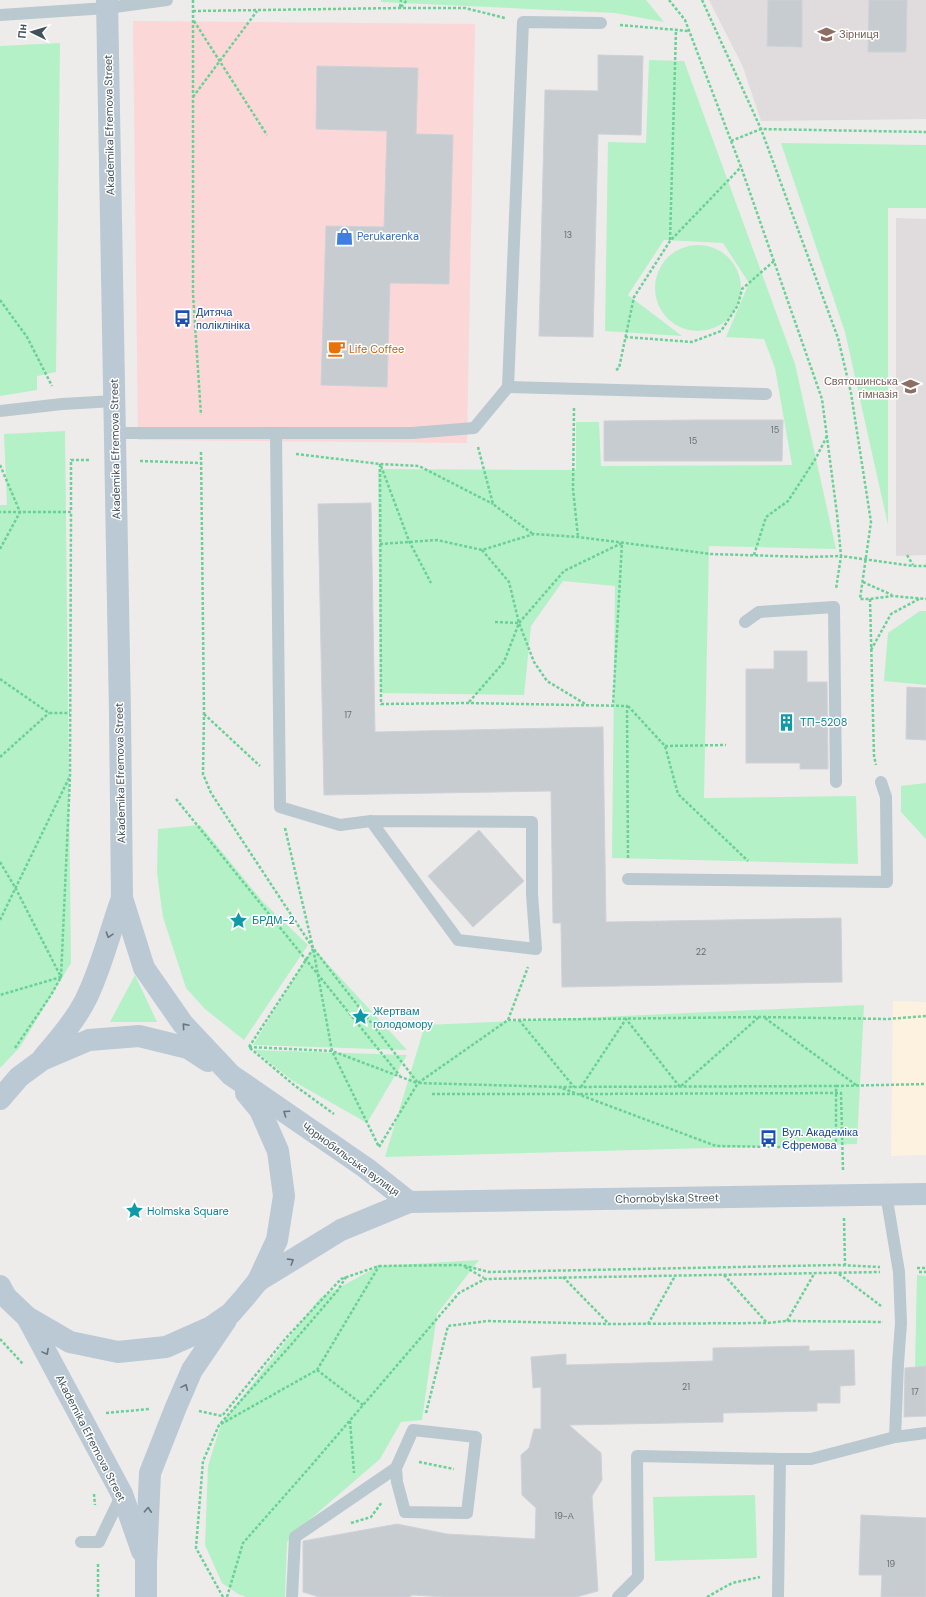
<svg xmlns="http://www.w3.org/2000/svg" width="926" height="1597" font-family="'DM Sans',sans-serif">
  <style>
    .commercial { fill: #fdf2e0 }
    .education { fill: #e0dcdd }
    .medical { fill: #fcd7d7 }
    .green { fill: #b4f1c7 }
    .building { fill: #c7ccd1; stroke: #ced2d8 }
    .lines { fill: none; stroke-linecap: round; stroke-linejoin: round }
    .path { stroke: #6ad196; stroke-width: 2.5; stroke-dasharray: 3 2; stroke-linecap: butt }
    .lane { stroke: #bac8cf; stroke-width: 12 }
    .secondary { stroke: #bac9d4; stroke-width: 22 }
    .oneway { stroke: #66757f }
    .labels { text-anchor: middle; stroke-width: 3; stroke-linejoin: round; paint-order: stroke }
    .number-label { font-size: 9px; fill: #637078 }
    .education-label { font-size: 11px; fill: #785e54; stroke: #fff; text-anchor: start }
    .street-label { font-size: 11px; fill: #42515a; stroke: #fff }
    .shop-label { font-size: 11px; fill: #366cbe; stroke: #fff; text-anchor: start }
    .transit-label { font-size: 11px; fill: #164399; stroke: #fff; text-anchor: start }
    .food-label { font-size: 11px; fill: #c56008; stroke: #fff; text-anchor: start }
    .culture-label { font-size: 11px; fill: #0d838f; stroke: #fff; text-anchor: start }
  </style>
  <rect width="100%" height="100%" fill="#eeebeb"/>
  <path class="commercial" d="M 893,1001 L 926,1002 L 926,1155 L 891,1156 Z"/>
  <g class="education">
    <path d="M 709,0 L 926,0 L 926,119 L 761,121 L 743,67 Z"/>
    <path d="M 896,218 L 926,219 L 926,555 L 896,556 Z"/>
  </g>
  <path class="medical" d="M 133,21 L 475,24 L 467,443 L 138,440 Z"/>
  <g class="green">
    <path d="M 381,0 L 646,0 L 664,22 L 615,13 L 381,2 Z"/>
    <path d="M 60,43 L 56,372 L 37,376 L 37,390 L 0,396 L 0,46 Z"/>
    <path d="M 649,60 L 684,61 L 795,364 L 836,549 L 709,546 L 704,798 L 856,796 L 858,864 L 612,858 L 615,586 L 563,581 L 531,626 L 524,695 L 380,693 L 378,469 L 576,470 L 576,422 L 599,422 L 601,466 L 792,465 L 775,368 L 764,339 L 726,337 L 749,283 L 723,243 L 664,240 L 628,295 L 682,336 L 605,331 L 608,142 L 646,143 Z"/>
    <path d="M 781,143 L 926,145 L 926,208 L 888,208 L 888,525 L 845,332 Z"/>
    <circle cx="698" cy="288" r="43"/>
    <path d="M 65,431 L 71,963 L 20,1047 L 0,1068 L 0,505 L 7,505 L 4,434 Z"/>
    <path d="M 920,611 L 926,611 L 926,685 L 884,681 L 888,633 Z"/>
    <path d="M 926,783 L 926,839 L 901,812 L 901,786 Z"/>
    <path d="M 200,825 L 263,902 L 308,945 L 244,1040 L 205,1009 L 186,988 L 163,917 L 157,873 L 158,829 Z"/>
    <path d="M 313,948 L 407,1050 L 253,1045 Z"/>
    <path d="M 135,975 L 157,1022 L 110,1022 Z"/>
    <path d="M 864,1005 L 857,1144 L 385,1157 L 425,1025 Z"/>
    <path d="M 254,1050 L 407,1055 L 367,1123 L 293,1081 Z"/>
    <path d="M 479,1260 L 437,1314 L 422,1420 L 401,1422 L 380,1459 L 308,1521 L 287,1542 L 285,1597 L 246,1597 L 238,1594 L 222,1583 L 205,1545 L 208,1466 L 221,1424 L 320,1298 L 379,1266 Z"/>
    <path d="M 917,1275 L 926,1276 L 926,1366 L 915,1367 Z"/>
    <path d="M 755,1495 L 757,1558 L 655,1561 L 653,1497 Z"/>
  </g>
  <g class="building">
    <path d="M 768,0 L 802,0 L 802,47 L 767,46 Z"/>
    <path d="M 869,0 L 907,0 L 906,52 L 868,52 Z"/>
    <path d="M 598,55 L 643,56 L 641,135 L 598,134 L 593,337 L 539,336 L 545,90 L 598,91 Z"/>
    <path d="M 317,66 L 418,68 L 416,134 L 453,135 L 449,284 L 390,283 L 387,387 L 321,385 L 326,226 L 384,227 L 387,131 L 316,129 Z"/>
    <path d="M 699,420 L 783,420 L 782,461 L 604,461 L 604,421 Z"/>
    <path d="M 371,503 L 375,732 L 603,727 L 606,922 L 841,918 L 842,982 L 562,987 L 561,923 L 553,923 L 551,791 L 324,795 L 318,504 Z"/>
    <path d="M 774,651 L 807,651 L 807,682 L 827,682 L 828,769 L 800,769 L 800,763 L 746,763 L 746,669 L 774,669 Z"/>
    <path d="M 907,687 L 926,688 L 926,740 L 906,739 Z"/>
    <path d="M 479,830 L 524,881 L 473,927 L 428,876 Z"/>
    <path d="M 809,1346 L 809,1351 L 854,1350 L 855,1385 L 840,1386 L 840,1403 L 817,1403 L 817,1411 L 723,1413 L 723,1422 L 569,1425 L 601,1453 L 602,1480 L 592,1496 L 598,1591 L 576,1597 L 445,1597 L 413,1595 L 409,1597 L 319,1597 L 303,1592 L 303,1541 L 397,1524 L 447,1534 L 535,1539 L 536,1508 L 522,1495 L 521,1455 L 529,1448 L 534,1429 L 541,1429 L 541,1387 L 533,1388 L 531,1357 L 566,1354 L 566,1365 L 713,1361 L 713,1348 Z"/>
    <path d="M 926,1366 L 926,1416 L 904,1417 L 905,1368 Z"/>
    <path d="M 861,1515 L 926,1518 L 926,1597 L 881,1597 L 882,1575 L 859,1575 Z"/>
  </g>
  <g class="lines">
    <g class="path">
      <path d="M 193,0 L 193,294 L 201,415"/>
      <path d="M 669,0 L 685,20 L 741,167 L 822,399 L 837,514 L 841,556 L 913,566 L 926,566"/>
      <path d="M 702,0 L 761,129 L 838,338 L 851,393 L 871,522 L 860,599 L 870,599 L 892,596 L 926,599"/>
      <path d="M 400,7 L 401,0"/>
      <path d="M 401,7 L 407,0"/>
      <path d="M 193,11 L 400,8 L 465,8 L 505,18"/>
      <path d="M 194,21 L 267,135"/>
      <path d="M 620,25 L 689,31"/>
      <path d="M 193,97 L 257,11"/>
      <path d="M 731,141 L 761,129 L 926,132"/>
      <path d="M 670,240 L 676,30"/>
      <path d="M 0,300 L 27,337 L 52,386"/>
      <path d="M 625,337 L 692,342 L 721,331 L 738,305 L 742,289 L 774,261"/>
      <path d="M 616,370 L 619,368 L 634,297 L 670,241 L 741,167"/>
      <path d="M 574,408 L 573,489 L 578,537"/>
      <path d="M 478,447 L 493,504 L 533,534"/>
      <path d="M 201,452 L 204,714 L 203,774 L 211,793 L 313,948 L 418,1083 L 559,1087 L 836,1086 L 836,1148 L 716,1146 L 559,1087"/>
      <path d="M 296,454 L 380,464 L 419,466 L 493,504"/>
      <path d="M 140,461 L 201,463"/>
      <path d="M 380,464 L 381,704 L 469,703 L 627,706 L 628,860"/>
      <path d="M 0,465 L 20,512 L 0,512"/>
      <path d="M 381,466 L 409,541 L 431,583"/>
      <path d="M 380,544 L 437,540 L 482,550 L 534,534 L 578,537 L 711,554 L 808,557 L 841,556 L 836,589"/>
      <path d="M 0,549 L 20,512 L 71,512 L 71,460 L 91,460"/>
      <path d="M 482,550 L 509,582 L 519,623 L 534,662 L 547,681 L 587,705"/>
      <path d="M 754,555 L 766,517 L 788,501 L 816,458 L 827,436"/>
      <path d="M 907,555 L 913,565"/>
      <path d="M 863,582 L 892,595"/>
      <path d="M 870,599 L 874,756 L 876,765"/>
      <path d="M 495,622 L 519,623"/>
      <path d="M 871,650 L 891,614 L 919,599"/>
      <path d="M 0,679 L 49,713 L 70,713"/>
      <path d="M 469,702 L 504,662 L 519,623 L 564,571 L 622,543 L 613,705"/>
      <path d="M 628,706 L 665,746 L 678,794 L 748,861"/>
      <path d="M 204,714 L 260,766"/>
      <path d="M 665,746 L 726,745"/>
      <path d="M 0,757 L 49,713"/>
      <path d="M 176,799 L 400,1076"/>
      <path d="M 285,828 L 313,948 L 332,1051 L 379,1147"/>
      <path d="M 0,862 L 16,889 L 61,977 L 0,995"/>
      <path d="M 0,920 L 69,778"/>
      <path d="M 765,1018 L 856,1085"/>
      <path d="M 508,1020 L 759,1017 L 887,1019 L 926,1016"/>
      <path d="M 519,1020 L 574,1087"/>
      <path d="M 249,1047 L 332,1051 L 417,1083"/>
      <path d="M 249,1047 L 313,949"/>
      <path d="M 15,1048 L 51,995 L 61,977 L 70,777 L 71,512"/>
      <path d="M 250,1048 L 294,1085 L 334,1114"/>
      <path d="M 836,1086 L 926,1084"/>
      <path d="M 581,1087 L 626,1019 L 680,1087 L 759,1017"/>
      <path d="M 432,1094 L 575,1094"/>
      <path d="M 580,1094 L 841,1093 L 843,1171"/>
      <path d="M 379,1147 L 418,1083 L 508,1020 L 528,967"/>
      <path d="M 844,1218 L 845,1265"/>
      <path d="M 465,1267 L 484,1278"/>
      <path d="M 917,1268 L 926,1268"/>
      <path d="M 919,1272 L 926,1272"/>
      <path d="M 839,1274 L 881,1306"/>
      <path d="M 724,1275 L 767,1323"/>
      <path d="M 563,1277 L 609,1324"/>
      <path d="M 787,1321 L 814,1274"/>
      <path d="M 648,1324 L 675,1276"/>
      <path d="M 0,1339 L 23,1364"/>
      <path d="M 317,1370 L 363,1405"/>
      <path d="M 199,1411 L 222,1416 L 286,1338 L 341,1279 L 379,1266 L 462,1265 L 489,1272 L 838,1265 L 880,1267"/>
      <path d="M 106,1413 L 149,1409"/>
      <path d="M 426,1413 L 448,1326 L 487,1321 L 609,1324 L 767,1323 L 786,1321 L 883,1322"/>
      <path d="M 350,1421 L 354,1473"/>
      <path d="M 221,1424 L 317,1370 L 379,1266"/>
      <path d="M 419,1462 L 454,1469"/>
      <path d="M 94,1494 L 95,1505"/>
      <path d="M 351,1523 L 371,1517 L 382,1502"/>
      <path d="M 98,1597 L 98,1562"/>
      <path d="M 223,1597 L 196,1548 L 203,1461 L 219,1425 L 290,1346 L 338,1290 L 346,1277"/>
      <path d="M 227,1597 L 243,1543 L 310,1467 L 459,1293 L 485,1279 L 880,1272"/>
      <path d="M 707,1597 L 732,1583 L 760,1577"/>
    </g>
    <g class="lane">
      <path d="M 0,15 L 107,8 L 167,0"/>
      <path d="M 508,387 L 766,394"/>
      <path d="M 0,411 L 62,404 L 114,401"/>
      <path d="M 115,433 L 412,433 L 474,428 L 508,387 L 523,22 L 601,23"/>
      <path d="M 276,433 L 280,807 L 340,825 L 371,821 L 532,822 L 532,894 L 536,949 L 458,940 L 371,821"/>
      <path d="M 745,622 L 759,612 L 834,607 L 836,782"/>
      <path d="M 628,879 L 887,882 L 886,797 L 881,782"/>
      <path d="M 886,1194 L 899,1272 L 901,1323 L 898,1364 L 895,1437"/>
      <path d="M 81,1542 L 99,1542 L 122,1494"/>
      <path d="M 292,1597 L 295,1537 L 396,1468 L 413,1430 L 476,1437 L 467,1513 L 405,1512 L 397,1482 L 396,1468"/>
      <path d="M 618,1597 L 638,1577 L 637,1456 L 780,1459"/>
      <path d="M 778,1597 L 780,1459 L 811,1459 L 895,1437 L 926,1433"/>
    </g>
    <g class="secondary">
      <path d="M 107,0 L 120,714 L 122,898 L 144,968 L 183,1024 L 231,1075 L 366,1168 L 409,1202"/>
      <path d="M 43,1058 C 58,1040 74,1022 85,1001 C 101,970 110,931 122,898"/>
      <path d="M 0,1099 L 19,1077 L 42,1060 L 89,1040 L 139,1036 L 188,1048 L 208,1061"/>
      <path d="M 258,1281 L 341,1230 L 409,1202 L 926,1194"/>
      <path d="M 0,1286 L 6,1297 L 27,1317 L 70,1342 L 118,1352 L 166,1347 L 211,1327 L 231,1313 L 245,1297 L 258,1281 L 277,1240 L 284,1196 L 278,1151 L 260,1110 L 246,1093"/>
      <path d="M 27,1317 L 122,1494 L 142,1551"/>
      <path d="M 146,1597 L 146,1563 L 150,1473 L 176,1407 L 192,1370 L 226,1320"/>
    </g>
  </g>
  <defs><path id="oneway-chevron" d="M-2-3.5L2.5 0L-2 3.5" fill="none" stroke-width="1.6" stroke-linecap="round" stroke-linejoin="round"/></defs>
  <g class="oneway">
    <use href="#oneway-chevron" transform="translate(109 935) rotate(108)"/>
    <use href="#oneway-chevron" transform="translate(185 1026) rotate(-131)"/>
    <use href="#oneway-chevron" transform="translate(286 1113) rotate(-145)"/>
    <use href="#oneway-chevron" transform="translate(291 1261) rotate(-32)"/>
    <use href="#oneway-chevron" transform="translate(46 1352) rotate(62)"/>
    <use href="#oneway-chevron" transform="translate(185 1387) rotate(-66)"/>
    <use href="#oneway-chevron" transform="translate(148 1510) rotate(-87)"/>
  </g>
  <defs>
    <symbol id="school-bare" viewBox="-9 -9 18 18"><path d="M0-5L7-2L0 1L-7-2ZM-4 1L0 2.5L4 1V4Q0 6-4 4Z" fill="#8d6e63" stroke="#fff" stroke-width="2.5" paint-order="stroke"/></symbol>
    <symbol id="shop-bare" viewBox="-9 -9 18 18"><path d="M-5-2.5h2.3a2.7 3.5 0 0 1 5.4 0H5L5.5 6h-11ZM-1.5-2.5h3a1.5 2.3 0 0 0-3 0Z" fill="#3f7fe0" stroke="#fff" stroke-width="2.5" paint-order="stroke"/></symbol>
    <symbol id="bus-bare" viewBox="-9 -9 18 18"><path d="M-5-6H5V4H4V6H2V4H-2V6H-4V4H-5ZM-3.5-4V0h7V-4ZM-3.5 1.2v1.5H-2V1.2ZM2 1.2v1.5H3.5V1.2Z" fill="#1a4fb4" stroke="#fff" stroke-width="2.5" paint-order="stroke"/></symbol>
    <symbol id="cafe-bare" viewBox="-9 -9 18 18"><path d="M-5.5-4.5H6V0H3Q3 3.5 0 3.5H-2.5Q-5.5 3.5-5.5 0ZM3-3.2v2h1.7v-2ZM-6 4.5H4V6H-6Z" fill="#e8710a" stroke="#fff" stroke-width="2.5" paint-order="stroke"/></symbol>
    <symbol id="building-bare" viewBox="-9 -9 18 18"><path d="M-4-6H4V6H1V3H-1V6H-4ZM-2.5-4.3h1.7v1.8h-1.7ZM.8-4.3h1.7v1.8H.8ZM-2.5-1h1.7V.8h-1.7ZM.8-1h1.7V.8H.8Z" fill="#0f9aa8" stroke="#fff" stroke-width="2.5" paint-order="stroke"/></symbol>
    <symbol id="sight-bare" viewBox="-9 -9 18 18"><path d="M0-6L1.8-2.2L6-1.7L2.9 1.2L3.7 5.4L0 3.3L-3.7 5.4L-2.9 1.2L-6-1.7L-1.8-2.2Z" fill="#0f9aa8" stroke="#fff" stroke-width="2.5" paint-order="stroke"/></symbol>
  </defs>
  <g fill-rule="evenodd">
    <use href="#school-bare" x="814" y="22" width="25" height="25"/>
    <use href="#shop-bare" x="332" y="224" width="25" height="25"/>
    <use href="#bus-bare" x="170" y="306" width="25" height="25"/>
    <use href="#cafe-bare" x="324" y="336" width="25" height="25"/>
    <use href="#school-bare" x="898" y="374" width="25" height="25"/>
    <use href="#building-bare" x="774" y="710" width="25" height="25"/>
    <use href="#sight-bare" x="226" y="908" width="25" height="25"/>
    <use href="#sight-bare" x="348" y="1004" width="25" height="25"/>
    <use href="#bus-bare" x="756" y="1126" width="25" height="25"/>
    <use href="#sight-bare" x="122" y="1198" width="25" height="25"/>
  </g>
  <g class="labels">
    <g class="number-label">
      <text x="568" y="238">13</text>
      <text x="775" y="433">15</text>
      <text x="693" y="444">15</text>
      <text x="348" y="718">17</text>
      <text x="701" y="955">22</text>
      <text x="686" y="1390">21</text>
      <text x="915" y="1395">17</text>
      <text x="564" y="1519">19-А</text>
      <text x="891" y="1567">19</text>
    </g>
    <g class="education-label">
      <text x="839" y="38">Зірниця</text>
      <text x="898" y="385" text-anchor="end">Святошинська<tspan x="898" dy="13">гімназія</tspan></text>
    </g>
    <g class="street-label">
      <text transform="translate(109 125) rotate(-91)" y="4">Akademika Efremova Street</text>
      <text transform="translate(115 449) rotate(-91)" y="4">Akademika Efremova Street</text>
      <text transform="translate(120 773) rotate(-91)" y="4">Akademika Efremova Street</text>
      <text transform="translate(351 1159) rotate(36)" y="4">Чорнобильська вулиця</text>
      <text transform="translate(667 1198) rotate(-1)" y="4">Chornobylska Street</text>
      <text transform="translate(91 1438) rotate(63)" y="4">Akademika Efremova Street</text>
    </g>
    <g class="shop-label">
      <text x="357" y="240">Perukarenka</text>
    </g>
    <g class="transit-label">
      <text x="196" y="316">Дитяча<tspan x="196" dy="13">поліклініка</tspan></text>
      <text x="782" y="1136">Вул. Академіка<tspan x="782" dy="13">Єфремова</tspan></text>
    </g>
    <g class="food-label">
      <text x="349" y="353">Life Coffee</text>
    </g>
    <g class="culture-label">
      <text x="800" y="726">ТП-5208</text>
      <text x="252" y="924">БРДМ-2</text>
      <text x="373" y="1015">Жертвам<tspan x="373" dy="13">голодомору</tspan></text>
      <text x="147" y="1215">Holmska Square</text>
    </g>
  </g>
  <g transform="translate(32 32) rotate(275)" stroke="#ffffff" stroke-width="3" paint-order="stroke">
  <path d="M0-3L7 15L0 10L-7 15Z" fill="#42515a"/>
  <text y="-6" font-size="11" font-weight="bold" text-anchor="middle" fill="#42515a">Пн</text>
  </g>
</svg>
